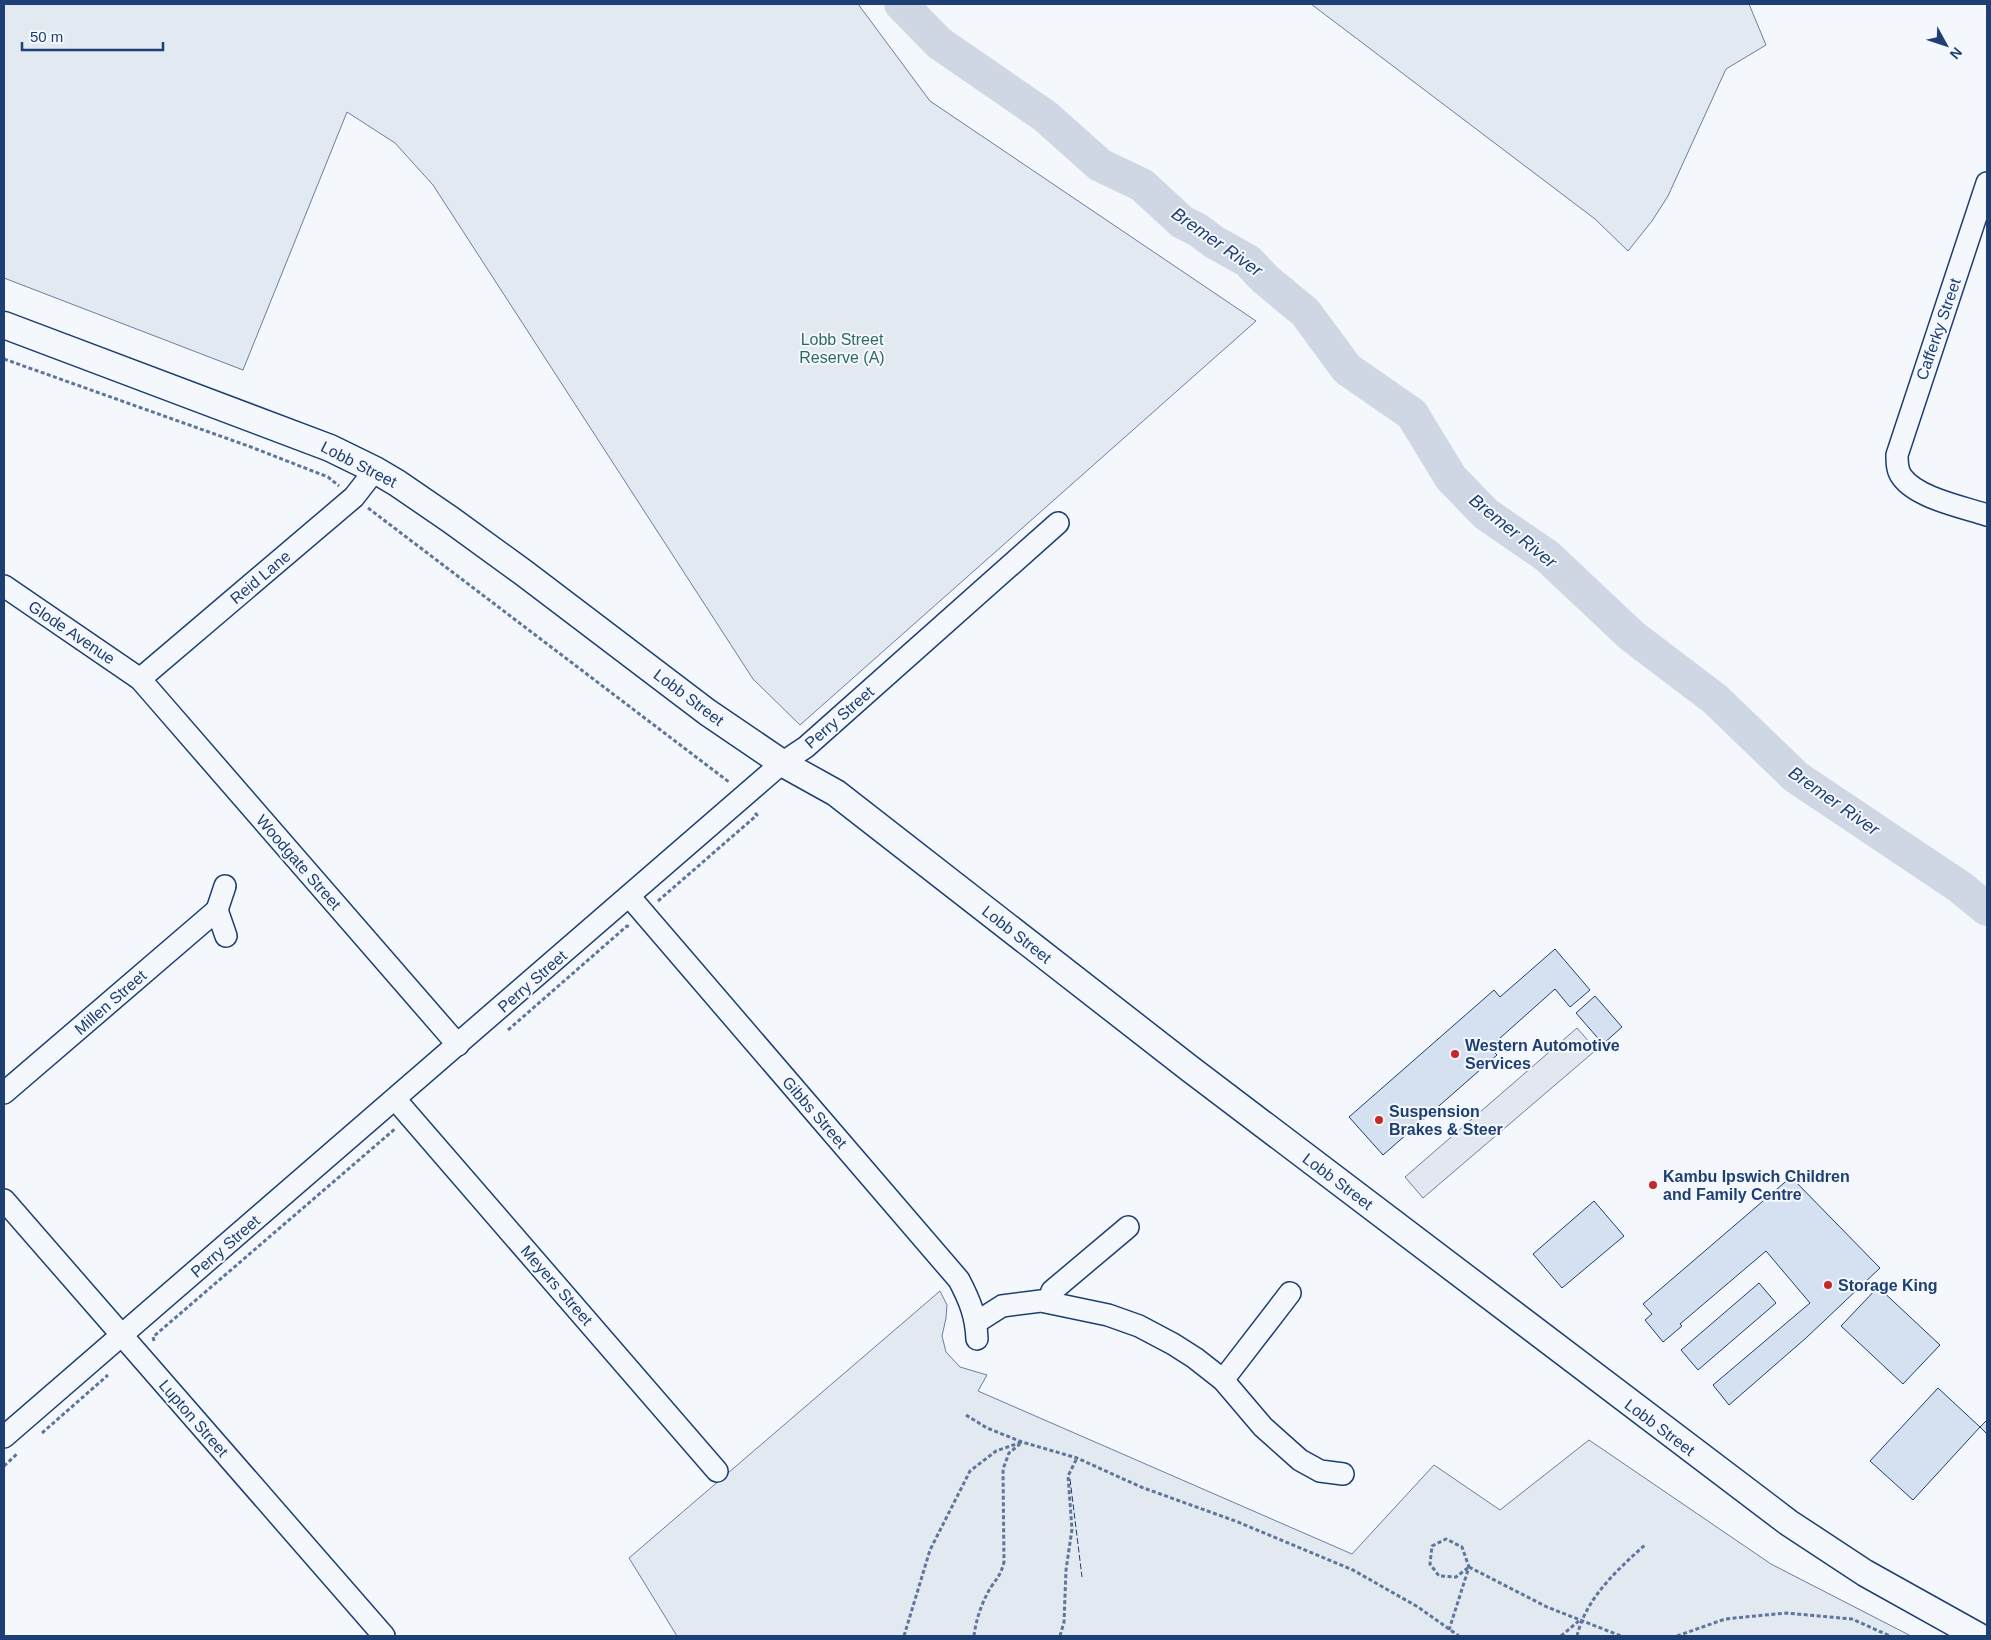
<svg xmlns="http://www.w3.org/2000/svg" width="1991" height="1640" font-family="Helvetica,sans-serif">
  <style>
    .green { fill: #e3e9f0; stroke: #687fa3 }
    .parking { fill: #e3e8f0; stroke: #687fa3 }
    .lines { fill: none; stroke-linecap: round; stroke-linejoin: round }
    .river { stroke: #cfd7e4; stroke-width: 34 }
    .building { fill: #d5e0f0; stroke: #1d3f73 }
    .minor-casing { stroke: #1d3f73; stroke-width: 24 }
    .major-casing { stroke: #1d3f73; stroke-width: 29 }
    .path { stroke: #5e769c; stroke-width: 3; stroke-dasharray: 4 2.5; stroke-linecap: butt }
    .minor { stroke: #f4f7fb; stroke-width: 21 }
    .major { stroke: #f4f7fb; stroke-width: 26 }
    .fence { stroke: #1d3f73; stroke-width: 1; stroke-dasharray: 6 2.5; stroke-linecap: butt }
    .poi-dot { fill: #c62828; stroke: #f4f7fb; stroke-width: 2 }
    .labels { text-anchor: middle; stroke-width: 4; stroke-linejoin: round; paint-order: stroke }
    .street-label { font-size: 16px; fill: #1d3f73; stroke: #f4f7fb }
    .park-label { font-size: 16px; fill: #2c6c60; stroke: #f4f7fb }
    .poi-label { font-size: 16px; font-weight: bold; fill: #1d3f73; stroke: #f4f7fb; text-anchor: start }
    .water-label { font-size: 18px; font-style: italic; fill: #1d3f73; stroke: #f4f7fb }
  </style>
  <rect width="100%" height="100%" fill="#f4f7fb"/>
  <g class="green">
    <path d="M 4,4 L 858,4 L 930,101 L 1256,321 L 800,725 L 753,679 L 433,185 L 395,143 L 347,112 L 243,370 L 4,278 Z"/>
    <path d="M 1311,4 L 1749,4 L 1766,45 L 1726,69 L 1668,196 L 1652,221 L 1628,251 L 1595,219 Z"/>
    <path d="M 940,1291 L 947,1305 L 946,1318 L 942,1336 L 946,1352 L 960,1367 L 987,1375 L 978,1391 L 1352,1554 L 1434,1465 L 1500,1510 L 1589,1440 L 1771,1564 L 1911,1636 L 677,1636 L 629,1558 Z"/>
  </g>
  <path class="parking" d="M 1577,1028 L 1596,1050 L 1423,1198 L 1405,1177 Z"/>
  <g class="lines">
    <path class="river" d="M 901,4 L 939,43 L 1045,116 L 1100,165 L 1142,185 L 1182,222 L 1198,230 L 1214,242 L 1248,261 L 1265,279 L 1305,312 L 1347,369 L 1412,414 L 1451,478 L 1486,514 L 1547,556 L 1632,636 L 1715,699 L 1796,777 L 1960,887 L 1987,909"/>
  </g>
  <g class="building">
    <path d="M 1555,949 L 1590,990 L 1570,1007 L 1555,989 L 1490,1047 L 1497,1055 L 1383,1155 L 1349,1117 L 1494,990 L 1500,997 Z"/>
    <path d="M 1595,996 L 1622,1027 L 1603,1044 L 1576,1013 Z"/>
    <path d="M 1791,1177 L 1880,1268 L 1806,1338 L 1729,1405 L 1713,1385 L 1810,1303 L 1766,1251 L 1680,1324 L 1682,1326 L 1663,1342 L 1645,1320 L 1652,1314 L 1643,1304 Z"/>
    <path d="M 1594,1201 L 1624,1236 L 1562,1288 L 1533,1254 Z"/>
    <path d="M 1759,1283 L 1776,1303 L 1698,1370 L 1681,1350 Z"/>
    <path d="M 1878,1287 L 1940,1345 L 1903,1384 L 1841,1326 Z"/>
    <path d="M 1938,1388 L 1980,1427 L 1913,1500 L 1870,1461 Z"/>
    <path d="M 1987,1420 L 1987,1434 L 1980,1427 Z"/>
  </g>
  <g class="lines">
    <defs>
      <g id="minor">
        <path d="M 1987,183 L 1897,455 C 1897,462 1897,471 1902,477 C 1917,498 1963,507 1987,515"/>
        <path d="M 4,586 L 140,679 L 458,1045"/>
        <path d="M 140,679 L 354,497 L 375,470"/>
        <path d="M 225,886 L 217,910 L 226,936"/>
        <path d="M 629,896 L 959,1280 C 970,1301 976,1316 977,1339"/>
        <path d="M 4,1093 L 217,910"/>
        <path d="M 395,1099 L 717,1471"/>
        <path d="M 4,1200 L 384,1636"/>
        <path d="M 1048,1302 L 1052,1291 L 1128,1227"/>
        <path d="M 977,1322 L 1002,1306 L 1041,1301 L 1108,1315 L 1139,1326 L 1173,1344 L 1195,1358 L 1223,1380 L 1263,1427 L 1300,1460 L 1320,1471 L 1343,1474"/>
        <path d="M 1223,1380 L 1290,1293"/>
        <path d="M 4,1437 L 782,763 L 806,747 L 1058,523"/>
      </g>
      <path id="major" d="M 4,325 L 330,448 L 375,470 L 397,483 L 451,520 L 524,573 L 707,712 L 782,763 L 836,793 L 1189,1068 L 1789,1523 L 1865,1573 L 1978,1636"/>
    </defs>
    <use href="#minor" class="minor-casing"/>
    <use href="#major" class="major-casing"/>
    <g class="path">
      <path d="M 4,359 L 251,447 L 328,477 L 339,486"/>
      <path d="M 368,508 L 729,782"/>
      <path d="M 658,901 L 757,815 L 754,812"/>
      <path d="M 508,1030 L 627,926 L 630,927"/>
      <path d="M 154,1341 L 153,1337 L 396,1128"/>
      <path d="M 966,1415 L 987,1428 L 1022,1442 L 1077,1458 L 1141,1487 L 1238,1522 L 1353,1570 L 1418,1607 L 1459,1636"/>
      <path d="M 42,1433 L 108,1375"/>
      <path d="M 4,1466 L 18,1453"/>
      <path d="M 1469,1567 L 1547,1607 L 1621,1636"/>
      <path d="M 1449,1630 L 1469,1567 L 1462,1547 L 1446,1539 L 1432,1546 L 1430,1564 L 1439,1576 L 1456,1577 L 1469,1567"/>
      <path d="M 904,1636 L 930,1550 L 970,1471 L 996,1451 L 1022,1442"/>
      <path d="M 974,1636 C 976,1619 982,1602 991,1587 C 998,1577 1001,1574 1004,1562 L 1003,1469 L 1009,1453 L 1020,1444"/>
      <path d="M 1060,1636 L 1064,1622 L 1066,1570 L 1072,1529 L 1068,1476 L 1077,1458"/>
      <path d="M 1561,1636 L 1581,1619"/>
      <path d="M 1577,1636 C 1586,1598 1617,1570 1646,1544"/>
      <path d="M 1677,1636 L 1725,1619 L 1786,1613 L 1852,1619 L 1890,1636"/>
    </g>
    <use href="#minor" class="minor"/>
    <use href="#major" class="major"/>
    <path class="fence" d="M 1070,1479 L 1082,1577"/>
  </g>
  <g class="poi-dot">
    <circle cx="1455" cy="1054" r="5"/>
    <circle cx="1379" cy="1120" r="5"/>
    <circle cx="1653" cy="1185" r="5"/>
    <circle cx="1828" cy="1285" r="5"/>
  </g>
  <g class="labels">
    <g class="street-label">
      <text transform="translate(1938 329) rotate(-71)" y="6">Cafferky Street</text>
      <text transform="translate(359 464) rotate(27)" y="6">Lobb Street</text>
      <text transform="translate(260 577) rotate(-40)" y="6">Reid Lane</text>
      <text transform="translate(72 632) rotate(34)" y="6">Glode Avenue</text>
      <text transform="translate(689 697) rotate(37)" y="6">Lobb Street</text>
      <text transform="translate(839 717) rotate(-41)" y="6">Perry Street</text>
      <text transform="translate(299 862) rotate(49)" y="6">Woodgate Street</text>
      <text transform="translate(1017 934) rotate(38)" y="6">Lobb Street</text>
      <text transform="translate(532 981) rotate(-41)" y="6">Perry Street</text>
      <text transform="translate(110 1002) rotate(-41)" y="6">Millen Street</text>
      <text transform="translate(815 1112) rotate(49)" y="6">Gibbs Street</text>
      <text transform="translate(1338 1181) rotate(37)" y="6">Lobb Street</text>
      <text transform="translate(225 1246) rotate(-41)" y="6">Perry Street</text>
      <text transform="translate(557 1285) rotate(49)" y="6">Meyers Street</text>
      <text transform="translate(194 1418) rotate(49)" y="6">Lupton Street</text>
      <text transform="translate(1660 1427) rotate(37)" y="6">Lobb Street</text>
    </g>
    <g class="park-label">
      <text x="842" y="345">Lobb Street<tspan x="842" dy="18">Reserve (A)</tspan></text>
    </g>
    <g class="poi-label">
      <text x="1465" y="1051">Western Automotive<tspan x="1465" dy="18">Services</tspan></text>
      <text x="1389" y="1117">Suspension<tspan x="1389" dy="18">Brakes &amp; Steer</tspan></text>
      <text x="1663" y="1182">Kambu Ipswich Children<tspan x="1663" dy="18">and Family Centre</tspan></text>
      <text x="1838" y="1291">Storage King</text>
    </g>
    <g class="water-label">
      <text transform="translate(1217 242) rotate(35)" y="6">Bremer River</text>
      <text transform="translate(1513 531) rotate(39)" y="6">Bremer River</text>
      <text transform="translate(1834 801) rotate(35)" y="6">Bremer River</text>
    </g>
  </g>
  <rect width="1991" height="1640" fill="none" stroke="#1d3f73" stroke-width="10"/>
  <g transform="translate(1946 45) rotate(130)" stroke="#f4f7fb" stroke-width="4" paint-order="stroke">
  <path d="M0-4L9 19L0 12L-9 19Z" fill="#1d3f73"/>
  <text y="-8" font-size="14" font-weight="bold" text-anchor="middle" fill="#1d3f73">N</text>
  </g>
  <path d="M22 42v8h141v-8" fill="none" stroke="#1d3f73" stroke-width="2.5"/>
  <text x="30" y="42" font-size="15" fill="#1d3f73" stroke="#f4f7fb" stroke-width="4" paint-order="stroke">50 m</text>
</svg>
